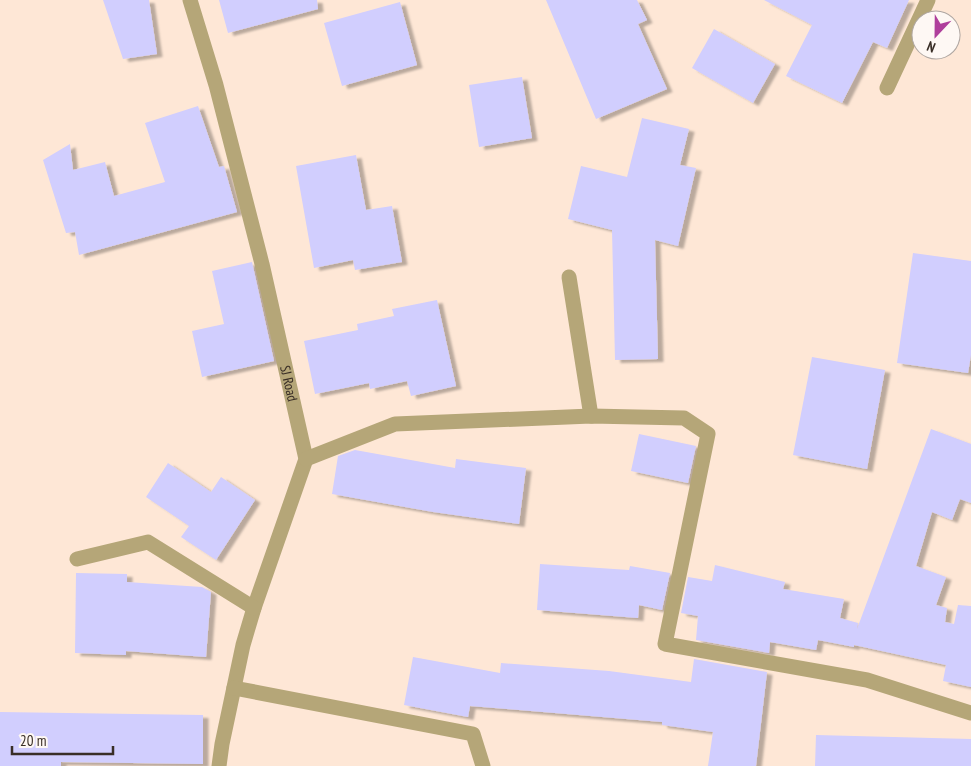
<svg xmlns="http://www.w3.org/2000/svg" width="971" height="766" font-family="'PT Sans Narrow',sans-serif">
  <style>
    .building { fill: #d1cefe; filter: url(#shadow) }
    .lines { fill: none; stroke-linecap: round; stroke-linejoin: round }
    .street { stroke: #b5a678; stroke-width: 15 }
    .labels { text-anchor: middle; stroke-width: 4.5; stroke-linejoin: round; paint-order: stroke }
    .street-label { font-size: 14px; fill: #392e26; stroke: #fef8f4 }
  </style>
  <defs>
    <filter id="shadow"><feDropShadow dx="5.5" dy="3" stdDeviation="1" flood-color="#0004"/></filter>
  </defs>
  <rect width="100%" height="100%" fill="#fee7d6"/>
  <g class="building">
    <path d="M 103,0 L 149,0 L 157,54 L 123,59 Z"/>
    <path d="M 219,0 L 317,0 L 318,9 L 228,33 Z"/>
    <path d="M 546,0 L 637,0 L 647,20 L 638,24 L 667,89 L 596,119 Z"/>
    <path d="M 764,0 L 909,0 L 887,48 L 873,42 L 842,103 L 786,76 L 812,25 Z"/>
    <path d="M 400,2 L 417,65 L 342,86 L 324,23 Z"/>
    <path d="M 714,29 L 775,64 L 753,103 L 692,68 Z"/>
    <path d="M 522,77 L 532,138 L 479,147 L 469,85 Z"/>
    <path d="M 198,106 L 219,167 L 224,166 L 237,212 L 79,255 L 75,232 L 66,233 L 43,160 L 70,144 L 73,170 L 105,162 L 114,196 L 165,182 L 145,123 Z"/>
    <path d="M 642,118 L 689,129 L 680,165 L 696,168 L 678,246 L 655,240 L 658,359 L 615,360 L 612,230 L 568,219 L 581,166 L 627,177 Z"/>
    <path d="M 356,155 L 366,210 L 392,206 L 402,262 L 355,270 L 353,260 L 314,268 L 296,166 Z"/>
    <path d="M 913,253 L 971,261 L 971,355 L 968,373 L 897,363 Z"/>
    <path d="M 252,262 L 274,361 L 202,377 L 192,331 L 224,324 L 212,271 Z"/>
    <path d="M 437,300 L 456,386 L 411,396 L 407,381 L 370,389 L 369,383 L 315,394 L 304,341 L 358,330 L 357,324 L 394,316 L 392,309 Z"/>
    <path d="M 812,357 L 885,370 L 867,469 L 793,455 Z"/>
    <path d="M 931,429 L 971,444 L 971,503 L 960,499 L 952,520 L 932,512 L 916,566 L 946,577 L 936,605 L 947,608 L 945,622 L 954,624 L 958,605 L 971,606 L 971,687 L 943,681 L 946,665 L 854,645 L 854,647 L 818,640 L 816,650 L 770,642 L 769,653 L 696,640 L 698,616 L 681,613 L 688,577 L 712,581 L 715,565 L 785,582 L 783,589 L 844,599 L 840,618 L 858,623 L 857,629 Z"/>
    <path d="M 639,434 L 696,446 L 688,483 L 631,471 Z"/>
    <path d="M 355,450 L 455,468 L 456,459 L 526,468 L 519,524 L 433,512 L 332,494 L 338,456 Z"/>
    <path d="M 168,463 L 211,492 L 221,477 L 255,500 L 216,560 L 181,537 L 189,526 L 146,497 Z"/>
    <path d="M 540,564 L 629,570 L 630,566 L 670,573 L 662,610 L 639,605 L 638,618 L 537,610 Z"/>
    <path d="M 76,573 L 127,574 L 127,582 L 202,587 L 211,592 L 206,657 L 126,651 L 126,655 L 75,653 Z"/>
    <path d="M 413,657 L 500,673 L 501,663 L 609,671 L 691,682 L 694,659 L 767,672 L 756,766 L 708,766 L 713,732 L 662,725 L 662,722 L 470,706 L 468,717 L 404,705 Z"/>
    <path d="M 0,712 L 203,715 L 203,764 L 61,762 L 61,766 L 0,766 Z"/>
    <path d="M 816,735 L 971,739 L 971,766 L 815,766 Z"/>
  </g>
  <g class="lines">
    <g class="street">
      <path id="s1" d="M 190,0 L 216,85 L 262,264 L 306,459 L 254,608 L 243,645 L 222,744 L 219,766"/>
      <path d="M 887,88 L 928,0"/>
      <path d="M 569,277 L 591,416"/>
      <path d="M 306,459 L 395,424 L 591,416 L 684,418 L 708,434 L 665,644 L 867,680 L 971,713"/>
      <path d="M 77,559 L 148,542 L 254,608"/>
      <path d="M 234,688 L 473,734 L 483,766"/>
    </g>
  </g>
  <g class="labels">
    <g class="street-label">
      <text dy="5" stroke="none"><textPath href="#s1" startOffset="396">SJ Road</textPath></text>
    </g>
  </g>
  <g transform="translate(936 35) rotate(202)"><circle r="24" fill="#fef8f4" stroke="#afa7a2"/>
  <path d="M0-4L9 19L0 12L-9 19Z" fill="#af3f9b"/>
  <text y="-8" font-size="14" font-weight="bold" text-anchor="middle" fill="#392e26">N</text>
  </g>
  <path d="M12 746v8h101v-8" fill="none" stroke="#392e26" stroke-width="2.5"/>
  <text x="20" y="746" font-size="15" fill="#392e26" stroke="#fef8f4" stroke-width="4" paint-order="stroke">20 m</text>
</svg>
